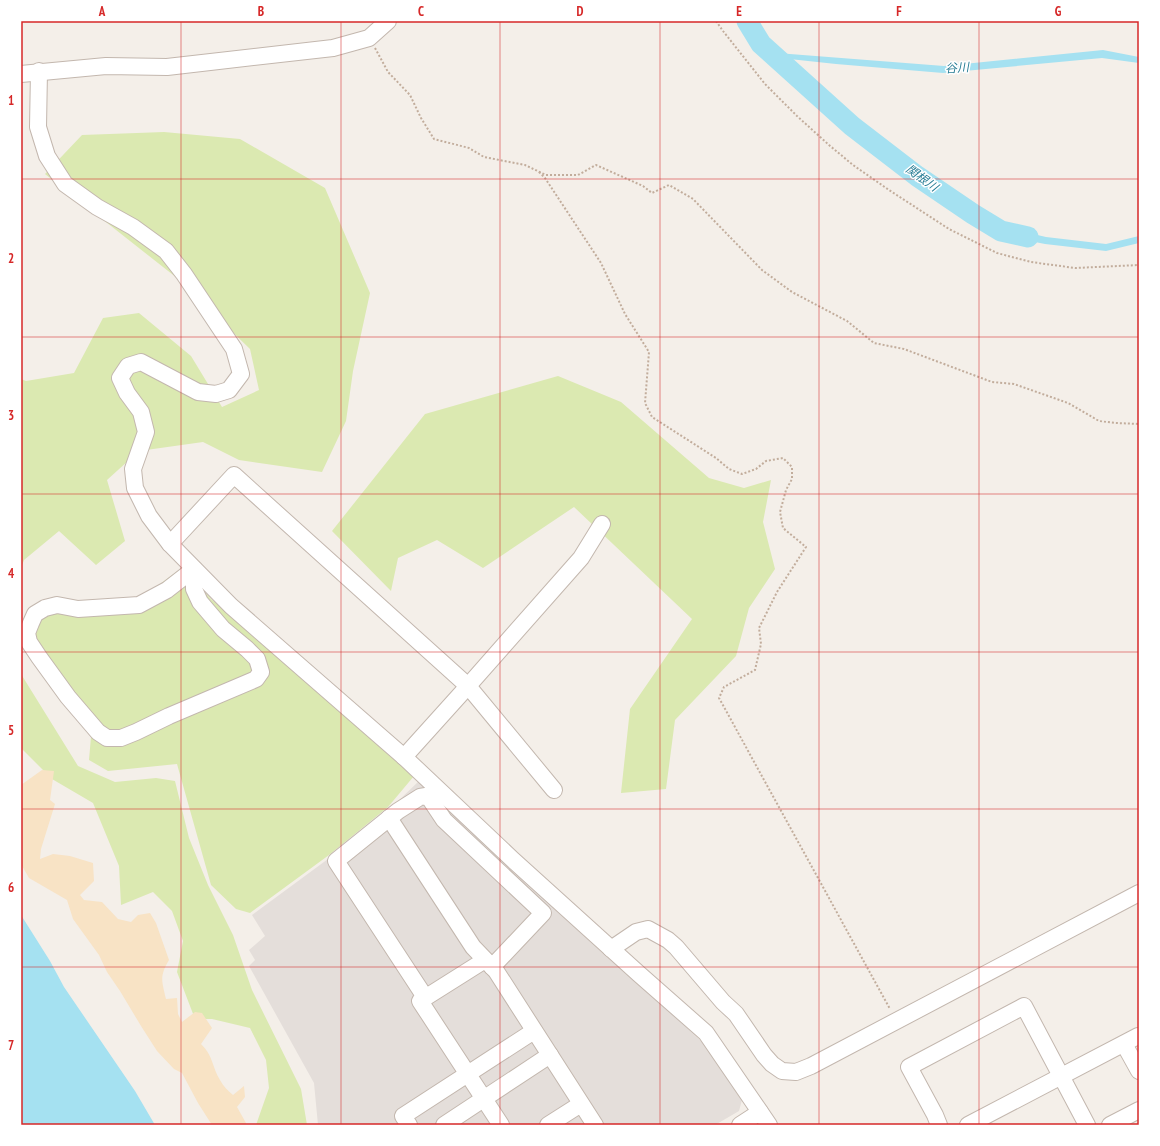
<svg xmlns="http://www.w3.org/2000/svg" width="1160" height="1146" font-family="'PT Sans Narrow','Noto Sans JP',sans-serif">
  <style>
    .industrial { fill: #e4deda }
    .green { fill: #dbe9b1 }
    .sand { fill: #f8e3c5 }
    .water { fill: #a5e1f1 }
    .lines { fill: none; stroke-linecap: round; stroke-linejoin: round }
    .river { stroke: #a5e1f1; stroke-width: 21 }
    .minor-casing { stroke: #c3b7ae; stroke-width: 18 }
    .path { stroke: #c2ad9c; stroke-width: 2; stroke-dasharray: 2 2; stroke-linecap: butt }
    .minor { stroke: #fff; stroke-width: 16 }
    .grid { fill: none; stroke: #d62828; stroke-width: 1; stroke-opacity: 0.55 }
    .labels { text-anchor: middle; stroke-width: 3; stroke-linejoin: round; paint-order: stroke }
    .water-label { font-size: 12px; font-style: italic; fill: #287d95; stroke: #fff }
    .neatline { fill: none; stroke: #d62828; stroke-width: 1.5 }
    .grid-label { font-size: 13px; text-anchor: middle; font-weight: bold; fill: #d62828 }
  </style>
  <rect width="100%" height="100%" fill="#f4efe9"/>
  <path class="industrial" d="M 420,780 L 703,1043 L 742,1100 L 739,1111 L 715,1125 L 318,1125 L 314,1083 L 249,966 L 255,960 L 249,950 L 265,936 L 252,915 L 328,859 L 390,809 Z"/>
  <g class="green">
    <path d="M 164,132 L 240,139 L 325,188 L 370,293 L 353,371 L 346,421 L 322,472 L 239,460 L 203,442 L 139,451 L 107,480 L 125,541 L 96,565 L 59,531 L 24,560 L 21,568 L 21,379 L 26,381 L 74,373 L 103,318 L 139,313 L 191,356 L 222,407 L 259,390 L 250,349 L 177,278 L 45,174 L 82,135 Z"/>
    <path d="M 558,376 L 621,402 L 709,478 L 744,488 L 771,480 L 763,522 L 775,569 L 749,608 L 736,656 L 675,720 L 666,789 L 621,793 L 630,709 L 692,619 L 574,507 L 483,568 L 437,540 L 398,558 L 391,591 L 332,531 L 425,414 Z"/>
    <path d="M 183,567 L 211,599 L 287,664 L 414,776 L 388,807 L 329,855 L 250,913 L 236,909 L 211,885 L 177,764 L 108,771 L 89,760 L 91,737 L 46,680 L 29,617 L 80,603 L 137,601 Z"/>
    <path d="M 21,674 L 78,766 L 115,782 L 156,778 L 175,781 L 189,838 L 208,885 L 233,935 L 252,990 L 301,1089 L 307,1125 L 256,1125 L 269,1088 L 266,1060 L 250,1028 L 212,1019 L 195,1019 L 177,972 L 183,941 L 172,911 L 153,892 L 121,905 L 119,866 L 93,803 L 52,779 L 21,748 Z"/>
  </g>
  <path class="sand" d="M 42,770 L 54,771 L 50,800 L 55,804 L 41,849 L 40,859 L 53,854 L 70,856 L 93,863 L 94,881 L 80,895 L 84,900 L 102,902 L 118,919 L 131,922 L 138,915 L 150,913 L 156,923 L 169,960 C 159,977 162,981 166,999 L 177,998 L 178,1014 L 182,1022 L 195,1012 L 202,1013 L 212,1028 L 201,1044 C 213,1055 212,1067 220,1080 C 223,1086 228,1091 233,1095 L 244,1086 L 245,1097 L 237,1107 L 246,1123 L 246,1125 L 212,1125 L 198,1103 L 182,1073 L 174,1069 L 157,1051 L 141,1026 L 120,991 L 107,972 L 99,955 L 73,919 L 67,900 L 29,878 L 21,864 L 21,785 Z"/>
  <g class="water">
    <path d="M 1103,50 L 1139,57 L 1139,63 L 1102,58 L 943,73 L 836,64 L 780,58 L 770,56 L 777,53 L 944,66 Z"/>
    <path d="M 1003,227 L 1046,237 L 1106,244 L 1139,236 L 1139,243 L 1106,251 L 1045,244 L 1000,235 Z"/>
    <path d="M 21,915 L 50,961 L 64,987 L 135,1091 L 155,1125 L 21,1125 Z"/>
  </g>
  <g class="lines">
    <path class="river" d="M 747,21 L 761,44 L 852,126 L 917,176 L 973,214 L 1001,231 L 1028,237"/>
    <defs>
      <g id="minor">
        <path d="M 39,71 L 38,127 L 47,156 L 65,184 L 97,207 L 133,227 L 166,251 L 184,274 L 234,349 L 241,374 L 229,390 L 216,394 L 198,392 L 141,362 L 128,366 L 120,378 L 127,393 L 141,412 L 146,432 L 133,469 L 135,488 L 149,516 L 170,544 L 231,606 L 404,757 L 512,859 L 639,974 L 706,1033 L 769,1125"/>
        <path d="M 21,74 L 106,66 L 167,67 L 333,48 L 369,38 L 388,21"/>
        <path d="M 170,544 L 234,475 L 468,686 L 554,790"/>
        <path d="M 194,569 L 194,589 L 200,602 L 223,629 L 247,649 L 257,659 L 261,672 L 256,679 L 169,716 L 136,732 L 121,738 L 107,738 L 98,732 L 68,697 L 39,657 L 29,642 L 27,633 L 31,623 L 35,614 L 45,608 L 57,605 L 78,609 L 139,605 L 167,590 Z"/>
        <path d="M 404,757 L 468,686 L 581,558 L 602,524"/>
        <path d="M 389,818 L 473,947 L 496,971 L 595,1125"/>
        <path d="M 611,949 L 636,932 L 648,929 L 668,940 L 676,947 L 723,1002 L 736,1014 L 764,1055 L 772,1064 L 782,1071 L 796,1072 L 811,1066 L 1139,893"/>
        <path d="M 485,960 L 420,1001 L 501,1125"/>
        <path d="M 425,997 L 336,861 L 398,811 L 420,797 L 426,796 L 430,799 L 444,820 L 543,913 L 492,967"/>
        <path d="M 1124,1044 L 1139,1071"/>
        <path d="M 409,1125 L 403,1116 L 534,1031"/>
        <path d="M 444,1125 L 550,1055"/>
        <path d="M 548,1125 L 581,1104"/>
        <path d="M 740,1125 L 760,1112"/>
        <path d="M 939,1125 L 935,1115 L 909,1067 L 1024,1006 L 1087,1125"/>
        <path d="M 968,1125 L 1138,1036"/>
        <path d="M 1110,1125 L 1139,1110"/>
      </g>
    </defs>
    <use href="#minor" class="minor-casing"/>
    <g class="path">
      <path d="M 716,21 L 723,31 L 765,84 L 797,116 L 829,145 L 853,165 L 889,190 L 949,229 L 997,253 L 1031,262 L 1075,268 L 1139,265"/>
      <path d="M 375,48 L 388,72 L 410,95 L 421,118 L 434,139 L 469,148 L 484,157 L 525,165 L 546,175 L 578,175 L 596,165 L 643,186 L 652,193 L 669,185 L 693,199 L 762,270 L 792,292 L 847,321 L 874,343 L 904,349 L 992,382 L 1014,384 L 1068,403 L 1099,421 L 1115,423 L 1139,424"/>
      <path d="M 539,172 L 545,178 L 601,263 L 625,314 L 649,352 L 645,403 L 652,417 L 716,458 L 729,469 L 742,474 L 756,469 L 766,461 L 783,458 L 792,467 L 792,479 L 786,490 L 780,512 L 783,528 L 806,547 L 777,592 L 759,628 L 761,644 L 755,670 L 724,687 L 719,698 L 890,1009"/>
    </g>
    <use href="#minor" class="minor"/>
  </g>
  <path class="grid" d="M 181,21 L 181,1125M 341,21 L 341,1125M 500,21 L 500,1125M 660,21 L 660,1125M 819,21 L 819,1125M 979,21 L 979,1125M 21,179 L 1139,179M 21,337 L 1139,337M 21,494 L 1139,494M 21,652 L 1139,652M 21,809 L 1139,809M 21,967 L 1139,967"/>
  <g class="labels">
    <g class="water-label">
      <text transform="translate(957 68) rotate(-4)" y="4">谷川</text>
      <text transform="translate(922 178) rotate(36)" y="4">関根川</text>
    </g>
  </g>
  <rect width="1160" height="1146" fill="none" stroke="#ffffff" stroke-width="44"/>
  <rect x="22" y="22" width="1116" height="1102" class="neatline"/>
  <g class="grid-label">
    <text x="102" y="16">A</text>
    <text x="261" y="16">B</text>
    <text x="421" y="16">C</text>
    <text x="580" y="16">D</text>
    <text x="739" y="16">E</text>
    <text x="899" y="16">F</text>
    <text x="1058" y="16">G</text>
    <text x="11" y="105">1</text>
    <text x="11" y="263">2</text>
    <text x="11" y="420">3</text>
    <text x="11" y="578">4</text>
    <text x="11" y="735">5</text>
    <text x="11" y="892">6</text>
    <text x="11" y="1050">7</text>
  </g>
</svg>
